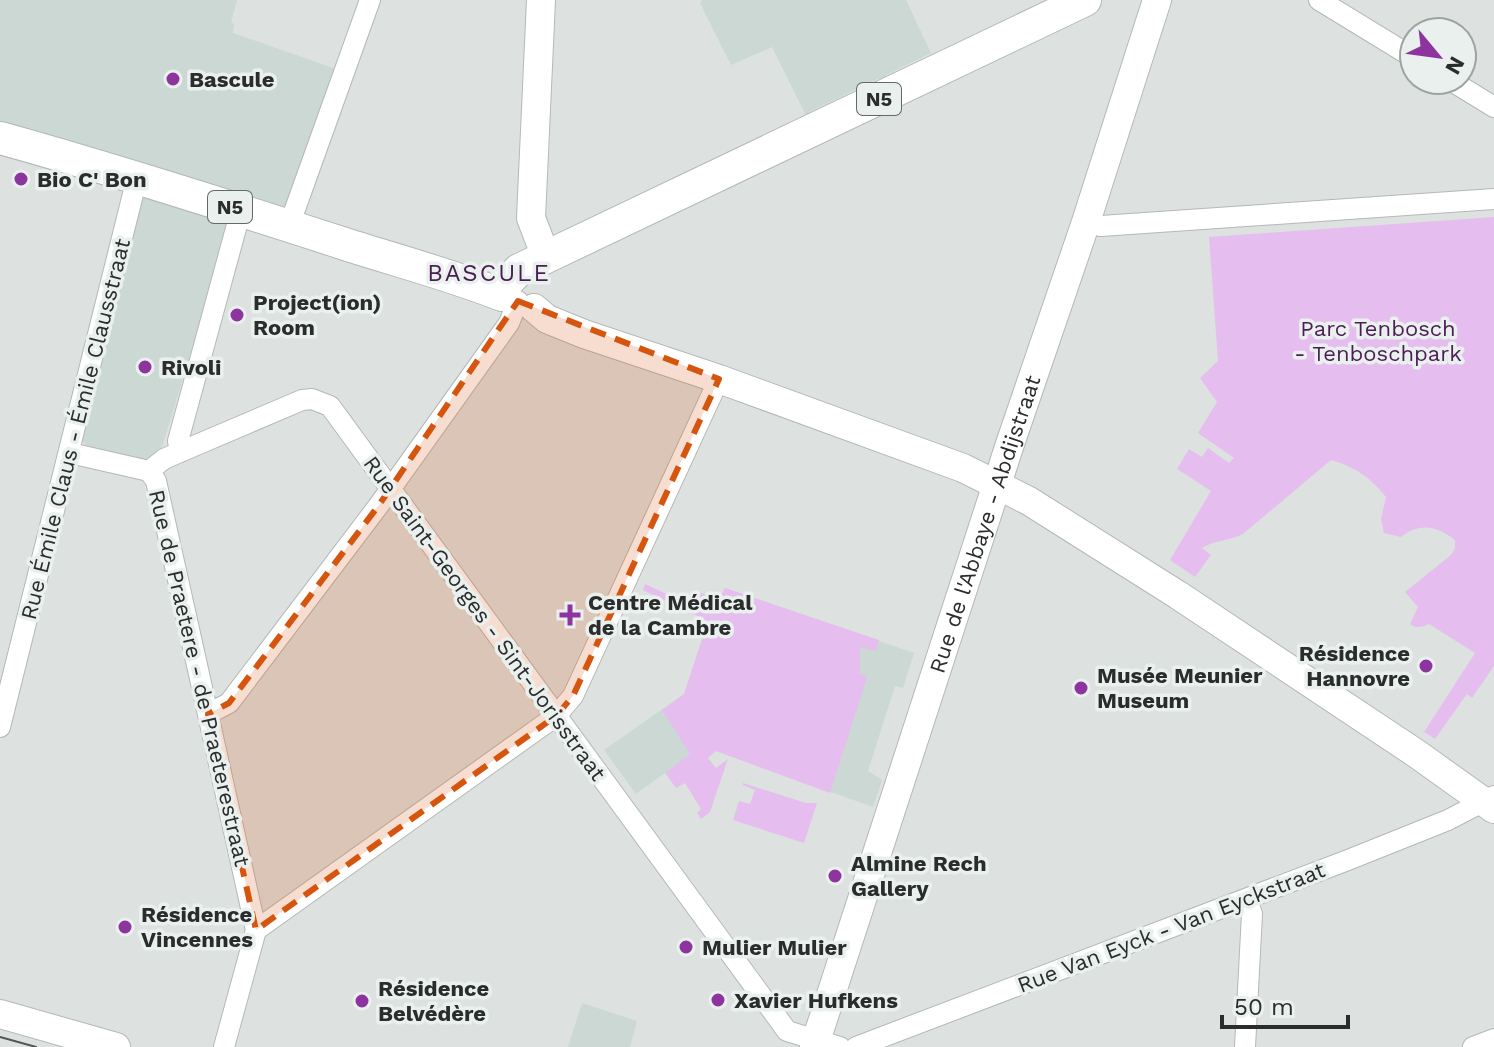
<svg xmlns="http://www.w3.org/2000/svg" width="1494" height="1047" font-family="'Work Sans',sans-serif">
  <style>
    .built { fill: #cbd8d3 }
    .green { fill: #e5bdee }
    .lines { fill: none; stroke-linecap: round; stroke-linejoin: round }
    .street-casing { stroke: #b4b8b6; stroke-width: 22 }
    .secondary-casing { stroke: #b4b8b6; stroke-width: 30 }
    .primary-casing { stroke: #b4b8b6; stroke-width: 34 }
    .street { stroke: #fff; stroke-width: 20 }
    .secondary { stroke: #fff; stroke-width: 28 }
    .primary { stroke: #fff; stroke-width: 32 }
    .tram { stroke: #535555; stroke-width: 2 }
    .marked { fill: #d5550f; fill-opacity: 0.2; stroke: #d5550f; stroke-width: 6; stroke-dasharray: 16 10; stroke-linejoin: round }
    .poi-dot { fill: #8d349f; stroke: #eaf0ed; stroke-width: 3 }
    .labels { text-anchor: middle; stroke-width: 7; stroke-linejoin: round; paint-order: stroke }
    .shield { fill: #eaf0ed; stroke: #646867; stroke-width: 2 }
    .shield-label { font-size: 20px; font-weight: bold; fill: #2b2d2d }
    .poi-label { font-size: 22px; font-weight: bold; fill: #2b2d2d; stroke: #eaf0ed; text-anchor: start }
    .park-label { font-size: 22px; fill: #4c1c57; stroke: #eaf0ed }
    .street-label { font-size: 22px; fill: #2b2d2d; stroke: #eaf0ed }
    .neighbourhood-label { font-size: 24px; letter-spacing: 2px; fill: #481d51; stroke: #eaf0ed }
  </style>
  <rect width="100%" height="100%" fill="#dde2e0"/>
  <g class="built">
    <path d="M 0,0 L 237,0 L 231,22 L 234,24 L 233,33 L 339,70 L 289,207 L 231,220 L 159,457 L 140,462 L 89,449 L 79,436 L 142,190 L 0,128 Z"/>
    <path d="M 702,0 L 906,0 L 931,53 L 886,75 L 888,80 L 882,82 L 880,78 L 811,111 L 812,116 L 807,118 L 772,47 L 731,65 L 700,3 Z"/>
    <path d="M 725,588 L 914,653 L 903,688 L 895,686 L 868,771 L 882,780 L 873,807 L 702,746 L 636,794 L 604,750 L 684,694 L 708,621 Z"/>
    <path d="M 582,1003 L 637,1021 L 630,1047 L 568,1047 Z"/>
  </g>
  <g class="green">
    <path d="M 1494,217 L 1494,666 L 1472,698 L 1467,694 L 1435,739 L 1424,732 L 1475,653 L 1429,624 C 1422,627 1416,629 1410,624 L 1418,607 L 1405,592 L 1451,555 L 1455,549 L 1455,540 C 1437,526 1420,522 1401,537 L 1384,533 L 1381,519 L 1386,497 C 1370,477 1355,467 1331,460 L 1243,534 C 1229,541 1214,540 1202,548 L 1211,555 L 1195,577 L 1170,560 L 1211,491 L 1177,469 L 1189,449 L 1202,457 L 1208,448 L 1229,463 L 1234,458 L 1198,433 L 1217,402 L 1200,378 L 1218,361 L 1209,237 Z"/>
    <path d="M 645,584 L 692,606 L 699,592 L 715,599 L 718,594 L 721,595 L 725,588 L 879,640 L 876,651 L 860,647 L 860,674 L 867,677 L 830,793 L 716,751 L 708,758 L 716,768 L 728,759 L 710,812 L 701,819 L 697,813 L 701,809 L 685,783 L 676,788 L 665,773 L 690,754 L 662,710 L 684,694 L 708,621 L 643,590 Z"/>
    <path d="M 743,783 L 806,803 L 817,803 L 804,843 L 733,820 L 739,801 L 750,804 L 755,790 L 743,785 Z"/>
  </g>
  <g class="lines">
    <defs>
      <g id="street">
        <path d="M 1319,0 L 1414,58"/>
        <path d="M 1450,80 L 1494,107"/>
        <path d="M 1086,222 L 1101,226 L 1494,199"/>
        <path d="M 289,226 L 370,0"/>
        <path d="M 180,452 L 178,441 L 241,210"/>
        <path d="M 70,453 L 149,471"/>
        <path d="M 149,471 L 164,459 L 180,452 L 302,400 L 312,399 L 330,406 L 787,1031 L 840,1047"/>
        <path d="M 149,471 L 156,481 L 256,930 L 224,1047"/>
        <path d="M 208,714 L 229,703 L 379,505 L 509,323 L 518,301"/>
        <path d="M 0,727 L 137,178"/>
        <path d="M 256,930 L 556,716 L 573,696 L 719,379"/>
        <path d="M 856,1047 L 1348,860 L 1448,820 L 1494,796"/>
        <path d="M 1245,1047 L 1252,914 L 1247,899"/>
        <path d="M 1473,1047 L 1494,1039"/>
      </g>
      <g id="secondary">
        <path d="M 541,0 L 531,218 L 546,257"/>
        <path d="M 534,308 L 547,319 L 584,334 L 719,379 L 963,468 L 1029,501 L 1178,595 L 1417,754 L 1494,809"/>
        <path d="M 0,1014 L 116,1047"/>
        <path id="s1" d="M 814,1047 L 1010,444 L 1086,222 L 1157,0"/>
      </g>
      <path id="primary" d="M 0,138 C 116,170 231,207 345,244 C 398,261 451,275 502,295 L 508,281 L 519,270 L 1085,0"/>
    </defs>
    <use href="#street" class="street-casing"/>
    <use href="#secondary" class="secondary-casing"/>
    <use href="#primary" class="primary-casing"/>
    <use href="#street" class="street"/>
    <use href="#secondary" class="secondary"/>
    <use href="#primary" class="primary"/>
    <path class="tram" d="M 0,1037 L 36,1047"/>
  </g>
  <path class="marked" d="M 518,301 L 719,379 L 573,696 L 556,716 L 256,930 L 208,714 L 229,703 L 379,505 Z"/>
  <g class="poi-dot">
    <circle cx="173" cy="79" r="8"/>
    <circle cx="21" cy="179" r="8"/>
    <circle cx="237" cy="315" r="8"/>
    <circle cx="145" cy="367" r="8"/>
    <path d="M566 603h8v8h8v8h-8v8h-8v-8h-8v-8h8z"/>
    <circle cx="1426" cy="666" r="8"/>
    <circle cx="1081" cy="688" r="8"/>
    <circle cx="835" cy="876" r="8"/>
    <circle cx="125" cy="927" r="8"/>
    <circle cx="686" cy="947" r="8"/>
    <circle cx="718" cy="1000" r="8"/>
    <circle cx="362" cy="1001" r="8"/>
  </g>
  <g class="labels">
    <g class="shield">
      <rect x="857" y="83" width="44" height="32" rx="6"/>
      <rect x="208" y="191" width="44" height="32" rx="6"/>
    </g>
    <g class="shield-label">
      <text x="879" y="106">N5</text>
      <text x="230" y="214">N5</text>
    </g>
    <g class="poi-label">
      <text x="189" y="87">Bascule</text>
      <text x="37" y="187">Bio C' Bon</text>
      <text x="253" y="310">Project(ion)<tspan x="253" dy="25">Room</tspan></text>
      <text x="161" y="375">Rivoli</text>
      <text x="588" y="610">Centre Médical<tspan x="588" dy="25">de la Cambre</tspan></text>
      <text x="1410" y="661" text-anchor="end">Résidence<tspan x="1410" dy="25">Hannovre</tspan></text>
      <text x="1097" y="683">Musée Meunier<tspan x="1097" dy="25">Museum</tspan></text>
      <text x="851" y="871">Almine Rech<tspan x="851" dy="25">Gallery</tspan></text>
      <text x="141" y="922">Résidence<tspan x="141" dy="25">Vincennes</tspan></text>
      <text x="702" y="955">Mulier Mulier</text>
      <text x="378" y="996">Résidence<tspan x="378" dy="25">Belvédère</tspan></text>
      <text x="734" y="1008">Xavier Hufkens</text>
    </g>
    <g class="park-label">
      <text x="1378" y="336">Parc Tenbosch<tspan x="1378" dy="25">- Tenboschpark</tspan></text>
    </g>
    <g class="street-label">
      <text transform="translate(75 429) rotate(-76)" y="8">Rue Émile Claus - Émile Clausstraat</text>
      <text dy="8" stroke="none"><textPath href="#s1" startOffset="550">Rue de l'Abbaye - Abdijstraat</textPath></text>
      <text transform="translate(485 618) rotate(54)" y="8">Rue Saint-Georges - Sint-Jorisstraat</text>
      <text transform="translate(200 678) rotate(77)" y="8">Rue de Praetere - de Praeterestraat</text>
      <text transform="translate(1171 927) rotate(-21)" y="8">Rue Van Eyck - Van Eyckstraat</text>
    </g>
    <g class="neighbourhood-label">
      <text x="489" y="281">BASCULE</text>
    </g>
  </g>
  <g transform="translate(1438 56) rotate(119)"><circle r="38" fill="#eaf0ed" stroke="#9ea2a0" stroke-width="2"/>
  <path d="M0-6L14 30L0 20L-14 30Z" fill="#8d349f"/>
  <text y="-12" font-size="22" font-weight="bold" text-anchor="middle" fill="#2b2d2d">N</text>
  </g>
  <path d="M1222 1015v12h126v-12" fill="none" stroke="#2b2d2d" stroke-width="4"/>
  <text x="1234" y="1015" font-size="24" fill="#2b2d2d" stroke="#eaf0ed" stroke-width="6" paint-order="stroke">50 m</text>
</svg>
